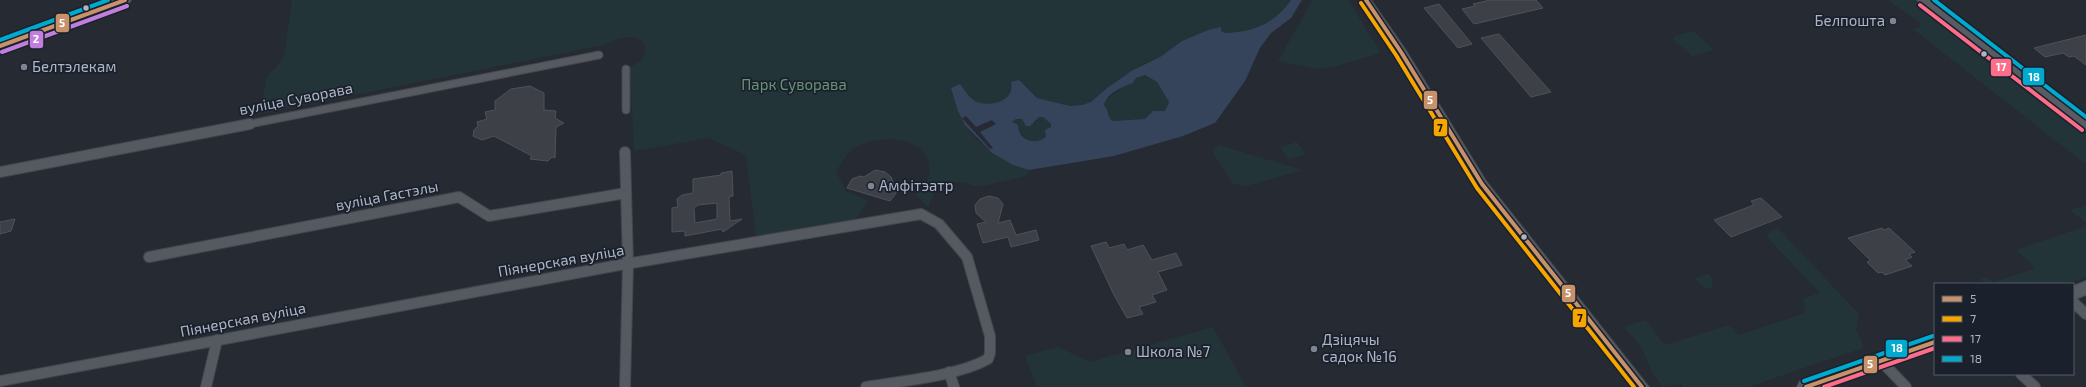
<svg xmlns="http://www.w3.org/2000/svg" width="2086" height="387" font-family="'Exo 2',sans-serif">
  <style>
    .green { fill: #233438 }
    .water { fill: #35435b; fill-rule: evenodd }
    .pier { fill: #262a32 }
    .building { fill: #3d4047; stroke: #4d525a; fill-rule: evenodd }
    .lines { fill: none; stroke-linecap: round; stroke-linejoin: round }
    .pedestrian-casing { stroke: #43464c; stroke-width: 9 }
    .minor-casing { stroke: #43464c; stroke-width: 12 }
    .tertiary-casing { stroke: #43464c; stroke-width: 2 }
    .secondary-casing { stroke: #43464c; stroke-width: 2 }
    .primary-casing { stroke: #42474f; stroke-width: 2 }
    .pedestrian { stroke: #555960; stroke-width: 7 }
    .minor { stroke: #555960; stroke-width: 10 }
    .tertiary { fill: #555960; fill-rule: evenodd }
    .secondary { fill: #595c65; fill-rule: evenodd }
    .primary { fill: #575b62; fill-rule: evenodd }
    .bus-1-casing { stroke: #1a202c; stroke-width: 7 }
    .bus-2-casing { stroke: #1a202c; stroke-width: 7 }
    .bus-3-casing { stroke: #1a202c; stroke-width: 7 }
    .bus-4-casing { stroke: #1a202c; stroke-width: 7 }
    .bus-5-casing { stroke: #1a202c; stroke-width: 7 }
    .bus-1 { stroke: #c7916a; stroke-width: 4 }
    .bus-2 { stroke: #f7a600; stroke-width: 4 }
    .bus-3 { stroke: #fb6d88; stroke-width: 4 }
    .bus-4 { stroke: #00a9ce; stroke-width: 4 }
    .bus-5 { stroke: #c07fdc; stroke-width: 4 }
    .bus-dot { fill: #aeb5c4; stroke: #1a202c; stroke-width: 1.5 }
    .poi-dot { fill: #7e8491; stroke: #1a202c; stroke-width: 1.5 }
    .labels { text-anchor: middle; stroke-width: 3.5; stroke-linejoin: round; paint-order: stroke }
    .poi-label { font-size: 15px; fill: #aeb5c4; stroke: #1a202c; text-anchor: start }
    .park-label { font-size: 15px; fill: #679474; stroke: #1a202c }
    .street-label { font-size: 15px; fill: #aeb5c4; stroke: #1a202c }
    .line-badge { stroke: #1a202c; stroke-width: 1.5 }
    .badge-label { font-size: 11px; text-anchor: middle; font-weight: bold; fill: #fff }
    .pale-badge-label { font-size: 11px; text-anchor: middle; font-weight: bold; fill: #111 }
  </style>
  <rect width="100%" height="100%" fill="#262a32"/>
  <g class="green">
    <path d="M 292,0 L 1291,0 C 1274,24 1254,32 1225,33 L 1221,31 L 1221,28 L 1208,30 L 1182,41 L 1160,57 L 1141,65 L 1107,88 L 1091,102 L 1082,105 L 1070,106 L 1037,98 L 1019,80 C 1011,86 1013,92 1007,98 C 994,110 973,105 965,91 L 958,111 C 971,141 998,161 1029,170 L 1026,176 C 1011,179 990,186 976,186 C 973,186 970,184 967,183 C 948,179 931,189 929,208 L 915,194 C 923,190 928,184 929,175 C 936,134 872,131 849,152 C 844,157 840,165 836,172 L 846,191 L 868,201 L 855,220 L 756,237 L 746,155 L 708,138 L 634,151 L 630,67 L 642,60 L 646,51 C 644,29 616,38 604,45 L 259,114 L 267,77 L 284,58 Z"/>
    <path d="M 1313,0 L 1348,0 L 1381,53 L 1333,67 L 1317,69 L 1278,61 Z"/>
    <path d="M 1888,0 L 1916,0 L 1962,35 L 1972,50 L 1994,67 L 2022,83 L 2086,134 L 2086,162 L 2084,163 L 1913,29 L 1920,27 L 1921,24 Z"/>
    <path d="M 1693,31 L 1714,50 L 1692,56 L 1673,39 L 1674,36 Z"/>
    <path d="M 1145,75 L 1157,82 L 1169,102 L 1165,111 L 1153,111 L 1146,119 L 1112,121 C 1107,116 1109,110 1104,105 L 1106,100 L 1136,78 Z"/>
    <path d="M 1039,117 L 1043,117 L 1051,124 L 1051,127 L 1046,133 L 1046,137 C 1037,146 1025,140 1019,131 L 1019,128 L 1012,122 C 1019,116 1027,120 1035,123 Z"/>
    <path d="M 1297,142 L 1306,154 L 1288,159 L 1280,147 Z"/>
    <path d="M 1219,145 L 1302,170 L 1247,186 L 1233,184 L 1212,151 Z"/>
    <path d="M 2086,205 L 2086,223 L 2070,210 Z"/>
    <path d="M 2086,226 L 2086,277 L 2065,284 L 1986,284 L 1980,279 L 1985,277 L 1994,282 L 2034,269 L 2032,264 L 2016,250 Z"/>
    <path d="M 1777,227 L 1859,314 L 1856,330 L 1863,344 L 1863,348 L 1748,387 L 1683,387 L 1681,384 L 1663,387 L 1652,372 L 1642,348 L 1624,327 L 1646,320 L 1665,345 L 1729,325 L 1739,335 L 1805,313 L 1804,298 L 1820,293 L 1766,236 Z"/>
    <path d="M 1709,274 L 1713,279 L 1712,287 L 1705,289 L 1695,278 Z"/>
    <path d="M 1213,327 L 1246,387 L 1037,387 L 1025,356 L 1058,347 L 1090,362 Z"/>
  </g>
  <path class="water" d="M 1291,0 L 1302,0 L 1291,18 L 1271,33 L 1260,48 L 1245,81 L 1215,123 L 1183,136 L 1114,156 L 1029,170 L 1013,165 L 992,153 L 965,125 L 958,111 L 951,88 L 960,84 C 965,90 968,97 975,101 C 988,108 1016,102 1011,82 L 1019,80 L 1037,98 L 1070,106 L 1082,105 L 1091,102 L 1107,88 L 1133,70 L 1160,57 L 1182,41 L 1208,30 L 1221,27 L 1221,31 L 1225,33 C 1254,32 1274,24 1291,0 ZM 1145,75 L 1157,82 L 1169,102 L 1165,111 L 1153,111 L 1145,119 L 1112,121 C 1107,116 1109,110 1104,105 C 1107,93 1122,87 1133,83 L 1136,78 ZM 1039,117 L 1043,117 L 1051,124 L 1051,127 L 1045,130 L 1046,137 C 1038,144 1025,142 1020,133 C 1018,130 1019,127 1017,124 L 1012,122 L 1016,119 L 1022,119 L 1026,126 L 1030,126 Z"/>
  <path class="pier" d="M 966,116 L 976,127 L 992,120 L 996,124 L 980,132 L 993,148 L 990,149 L 962,118 Z"/>
  <g class="building">
    <path d="M 1490,0 L 1536,0 L 1543,8 L 1474,24 L 1462,9 L 1475,6 L 1473,4 Z"/>
    <path d="M 1439,4 L 1448,15 L 1472,44 L 1458,48 L 1424,8 Z"/>
    <path d="M 1499,34 L 1551,92 L 1531,97 L 1481,38 Z"/>
    <path d="M 2086,35 L 2086,65 L 2074,56 L 2069,57 L 2063,53 L 2045,57 L 2034,48 Z"/>
    <path d="M 530,86 L 544,93 L 544,110 L 556,111 L 555,118 L 564,123 L 556,127 L 555,158 L 552,157 L 548,161 L 530,159 L 532,156 L 494,136 L 482,140 L 473,136 L 474,130 L 478,126 L 477,122 L 487,119 L 485,112 L 495,110 L 495,101 L 511,89 Z"/>
    <path d="M 875,170 L 885,172 L 891,177 L 897,192 L 890,201 L 847,188 L 852,179 L 860,176 L 864,177 Z"/>
    <path d="M 732,171 L 733,196 L 729,197 L 730,221 L 742,219 L 723,232 L 722,229 L 685,236 L 685,231 L 672,232 L 672,208 L 678,207 L 677,199 L 682,195 L 693,193 L 693,179 L 721,175 L 721,173 ZM 717,203 L 717,219 L 695,223 L 694,208 L 698,205 Z"/>
    <path d="M 989,196 L 998,198 L 1003,204 L 998,223 L 1010,220 L 1016,235 L 1036,230 L 1039,240 L 1011,247 L 1008,237 L 983,243 L 977,224 L 986,222 L 976,213 L 975,205 L 980,199 Z"/>
    <path d="M 1761,198 L 1782,217 L 1731,237 L 1714,220 L 1754,205 L 1751,201 Z"/>
    <path d="M 15,219 L 11,231 L 0,234 L 0,222 Z"/>
    <path d="M 1882,228 L 1884,230 L 1889,228 L 1915,252 L 1909,254 L 1912,257 L 1905,260 L 1912,266 L 1885,275 L 1882,272 L 1878,273 L 1867,262 L 1871,261 L 1848,238 Z"/>
    <path d="M 1106,242 L 1109,248 L 1124,244 L 1127,250 L 1143,245 L 1152,260 L 1176,253 L 1182,265 L 1158,272 L 1167,290 L 1152,295 L 1156,302 L 1139,307 L 1143,314 L 1127,318 L 1113,293 L 1091,246 Z"/>
  </g>
  <g class="lines">
    <defs>
      <g id="pedestrian">
        <path d="M 626,69 L 626,110"/>
        <path d="M 250,124 L 599,55"/>
      </g>
      <g id="minor">
        <path d="M 625,152 L 628,264 L 625,387"/>
        <path d="M 0,172 L 250,124"/>
        <path d="M 149,257 L 459,197 L 489,216 L 626,193"/>
        <path d="M 2073,302 L 2086,314"/>
        <path d="M 1881,361 L 1906,387"/>
        <path d="M 949,372 L 954,387"/>
        <path d="M 2021,374 L 2035,387"/>
        <path d="M 0,381 L 614,266 L 921,214 L 939,224 L 967,257 L 990,336 L 990,353 L 988,359 C 958,376 901,381 866,387"/>
        <path d="M 206,387 L 217,340"/>
      </g>
      <path id="tertiary" d="M 1361,0 L 1371,0 L 1405,49 L 1486,181 L 1649,387 L 1634,387 L 1478,187 L 1397,54 Z"/>
      <path id="secondary" d="M 113,0 L 131,0 L 129,3 L 0,50 L 0,41 Z"/>
      <g id="primary">
        <path d="M 1917,0 L 1933,0 L 2086,117 L 2086,130 L 2081,129 Z"/>
        <path d="M 2086,281 L 2086,295 L 2073,300 L 2073,286 Z"/>
        <path d="M 1935,335 L 1935,349 L 1828,387 L 1797,387 L 1800,381 Z"/>
      </g>
    </defs>
    <use href="#pedestrian" class="pedestrian-casing"/>
    <use href="#minor" class="minor-casing"/>
    <use href="#tertiary" class="tertiary-casing"/>
    <use href="#secondary" class="secondary-casing"/>
    <use href="#primary" class="primary-casing"/>
    <use href="#pedestrian" class="pedestrian"/>
    <use href="#minor" class="minor"/>
    <use href="#tertiary" class="tertiary"/>
    <use href="#secondary" class="secondary"/>
    <use href="#primary" class="primary"/>
    <defs>
      <g id="bus-1">
        <path d="M 1366,0 L 1401,52 L 1482,184 L 1642,387"/>
        <path d="M 0,46 L 125,0"/>
        <path d="M 1806,387 L 1935,342"/>
      </g>
      <path id="bus-2" d="M 1361,3 L 1396,55 L 1477,188 L 1634,387"/>
      <g id="bus-3">
        <path d="M 1920,5 L 2082,130"/>
        <path d="M 1824,387 L 1935,348"/>
      </g>
      <g id="bus-4">
        <path d="M 1934,0 L 2086,117"/>
        <path d="M 0,40 L 108,0"/>
        <path d="M 1804,381 L 1933,336"/>
      </g>
      <path id="bus-5" d="M 2,52 L 127,6"/>
    </defs>
    <use href="#bus-1" class="bus-1-casing"/>
    <use href="#bus-2" class="bus-2-casing"/>
    <use href="#bus-3" class="bus-3-casing"/>
    <use href="#bus-4" class="bus-4-casing"/>
    <use href="#bus-5" class="bus-5-casing"/>
    <use href="#bus-1" class="bus-1"/>
    <use href="#bus-2" class="bus-2"/>
    <use href="#bus-3" class="bus-3"/>
    <use href="#bus-4" class="bus-4"/>
    <use href="#bus-5" class="bus-5"/>
  </g>
  <g class="bus-dot">
    <circle cx="86" cy="8" r="3.5"/>
    <circle cx="1984" cy="54" r="3.5"/>
    <circle cx="1524" cy="237" r="3.5"/>
  </g>
  <g class="poi-dot">
    <circle cx="1893" cy="21" r="4"/>
    <circle cx="24" cy="67" r="4"/>
    <circle cx="871" cy="186" r="4"/>
    <circle cx="1314" cy="349" r="4"/>
    <circle cx="1128" cy="352" r="4"/>
  </g>
  <g class="labels">
    <g class="poi-label">
      <text x="1885" y="26" text-anchor="end">Белпошта</text>
      <text x="32" y="72">Белтэлекам</text>
      <text x="879" y="191">Амфітэатр</text>
      <text x="1322" y="345">Дзіцячы<tspan x="1322" dy="17">садок №16</tspan></text>
      <text x="1136" y="357">Школа №7</text>
    </g>
    <g class="park-label">
      <text x="794" y="90">Парк Суворава</text>
    </g>
    <g class="street-label">
      <text transform="translate(296 99) rotate(-11)" y="5">вуліца Суворава</text>
      <text transform="translate(387 196) rotate(-11)" y="5">вуліца Гастэлы</text>
      <text transform="translate(561 261) rotate(-10)" y="5">Піянерская вуліца</text>
      <text transform="translate(243 320) rotate(-11)" y="5">Піянерская вуліца</text>
    </g>
  </g>
  <g class="line-badge">
    <rect x="55" y="13" width="15" height="20" rx="4" fill="#c7916a"/>
    <rect x="29" y="30" width="15" height="19" rx="4" fill="#c07fdc"/>
    <rect x="1990" y="58" width="22" height="19" rx="4" fill="#fb6d88"/>
    <rect x="2022" y="67" width="23" height="19" rx="4" fill="#00a9ce"/>
    <rect x="1423" y="90" width="15" height="20" rx="4" fill="#c7916a"/>
    <rect x="1433" y="118" width="15" height="19" rx="4" fill="#f7a600"/>
    <rect x="1561" y="284" width="15" height="19" rx="4" fill="#c7916a"/>
    <rect x="1572" y="308" width="15" height="20" rx="4" fill="#f7a600"/>
    <rect x="1885" y="339" width="23" height="19" rx="4" fill="#00a9ce"/>
    <rect x="1863" y="355" width="15" height="19" rx="4" fill="#c7916a"/>
  </g>
  <g class="badge-label">
    <text x="62" y="27">5</text>
    <text x="36" y="43">2</text>
    <text x="2001" y="71">17</text>
    <text x="2034" y="81">18</text>
    <text x="1430" y="104">5</text>
    <text x="1568" y="297">5</text>
    <text x="1897" y="352">18</text>
    <text x="1870" y="368">5</text>
  </g>
  <g class="pale-badge-label">
    <text x="1440" y="132">7</text>
    <text x="1580" y="322">7</text>
  </g>
  <rect x="1934" y="283" width="140" height="92" fill="#1a202c" stroke="#555c69"/>
  <rect x="1942" y="296" width="20" height="6" fill="#c7916a" stroke="#555c69"/>
  <text x="1970" y="303" font-size="12" fill="#aeb5c4">5</text>
  <rect x="1942" y="316" width="20" height="6" fill="#f7a600" stroke="#555c69"/>
  <text x="1970" y="323" font-size="12" fill="#aeb5c4">7</text>
  <rect x="1942" y="336" width="20" height="6" fill="#fb6d88" stroke="#555c69"/>
  <text x="1970" y="343" font-size="12" fill="#aeb5c4">17</text>
  <rect x="1942" y="356" width="20" height="6" fill="#00a9ce" stroke="#555c69"/>
  <text x="1970" y="363" font-size="12" fill="#aeb5c4">18</text>
</svg>
